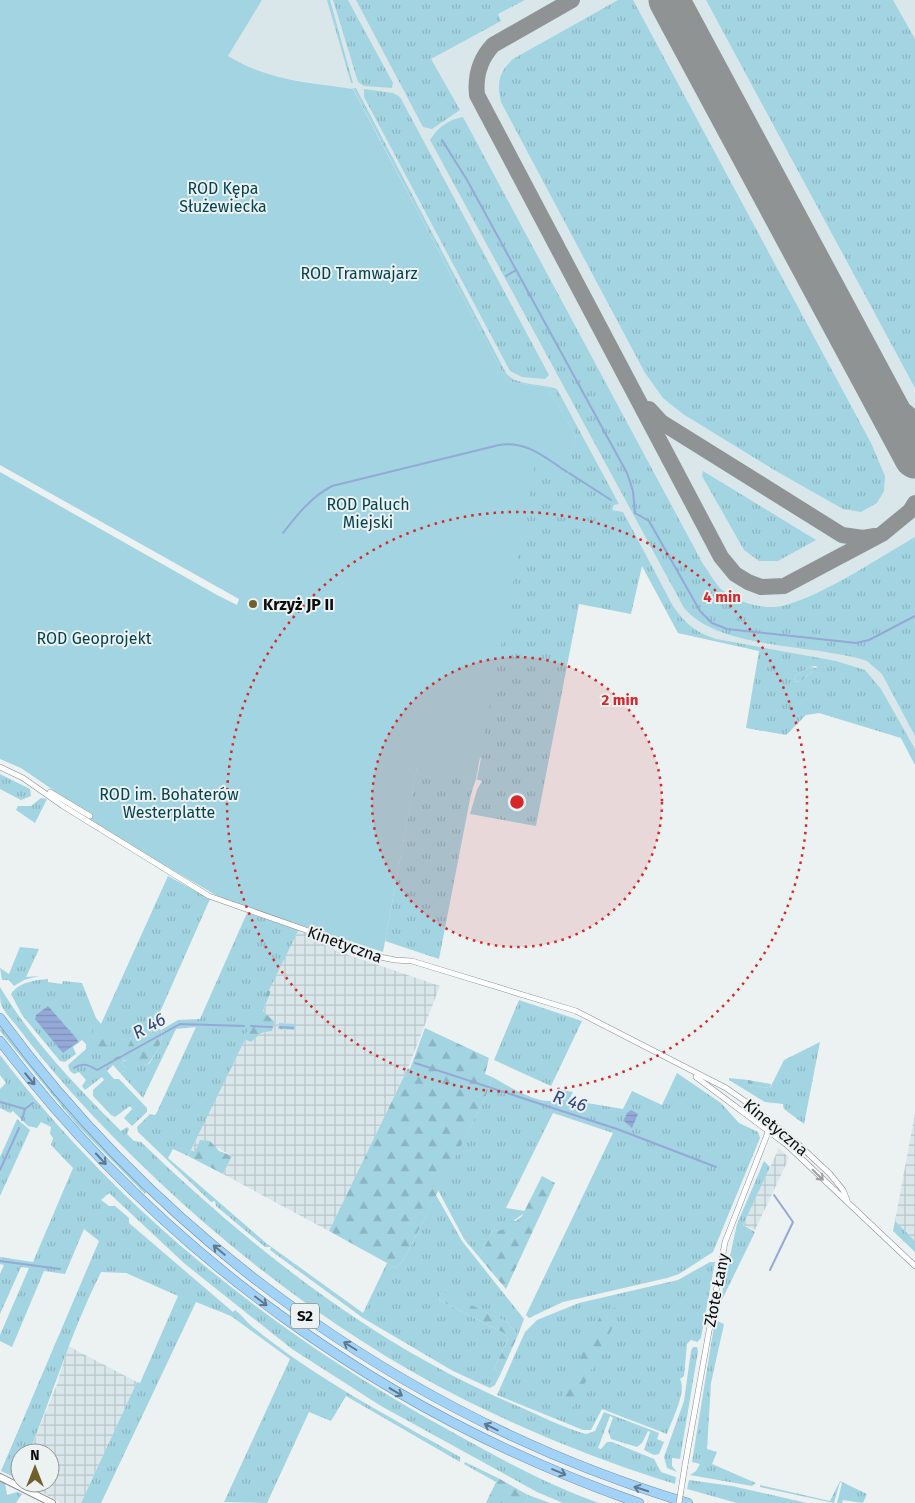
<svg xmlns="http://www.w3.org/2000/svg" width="915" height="1503" font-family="'Fira Sans',sans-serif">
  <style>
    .built { fill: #d9e7eb }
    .industrial { fill: url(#industrial-grid); fill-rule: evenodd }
    .grass { fill: url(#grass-tufts); fill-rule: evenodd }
    .forest { fill: url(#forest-firs) }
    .garden { fill: #a3d4e1 }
    .water { fill: url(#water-rules) }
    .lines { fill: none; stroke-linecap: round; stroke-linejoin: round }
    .stream { stroke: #94a9d8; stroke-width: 2 }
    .taxiway { stroke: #909394; stroke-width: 16 }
    .runway { stroke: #909394; stroke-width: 41 }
    .minor-casing { stroke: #888c8e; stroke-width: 6 }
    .tertiary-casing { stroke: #888c8e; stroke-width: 8 }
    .motorway-casing { stroke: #6d8da5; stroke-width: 10 }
    .minor { stroke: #fff; stroke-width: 5 }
    .tertiary { stroke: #fff; stroke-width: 6 }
    .motorway { stroke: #a2d3f7; stroke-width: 9 }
    .minor-bridge-casing { stroke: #888c8e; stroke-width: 6; stroke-linecap: butt }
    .minor-bridge { stroke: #fff; stroke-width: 5 }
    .oneway { stroke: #5e798d }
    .oneway2 { stroke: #9d9e9e }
    .ring { fill: none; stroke: #d62828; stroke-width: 2.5; stroke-dasharray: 2.5 5 }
    .poi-dot { fill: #70602d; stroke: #ecf1f2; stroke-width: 2 }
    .labels { text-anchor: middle; stroke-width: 4; stroke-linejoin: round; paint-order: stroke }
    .shield { fill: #ecf1f2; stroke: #4e5151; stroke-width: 1 }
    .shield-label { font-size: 15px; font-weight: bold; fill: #0b0c0c }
    .park-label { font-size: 16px; fill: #03434f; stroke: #ecf1f2 }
    .poi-label { font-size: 16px; font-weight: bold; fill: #0b0c0c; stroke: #ecf1f2; text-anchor: start }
    .street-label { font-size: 16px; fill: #0b0c0c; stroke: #ecf1f2 }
    .water-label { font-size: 18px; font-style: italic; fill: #2e457f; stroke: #ecf1f2 }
    .centre { fill: #d62828; stroke: #ecf1f2; stroke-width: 2.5 }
    .ring-label { font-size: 15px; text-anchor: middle; font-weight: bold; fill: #d62828; stroke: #ecf1f2; stroke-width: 4; stroke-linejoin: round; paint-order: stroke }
  </style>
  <defs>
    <pattern id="industrial-grid" width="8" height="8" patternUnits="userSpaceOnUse" patternTransform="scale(1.25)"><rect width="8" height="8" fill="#d9e7eb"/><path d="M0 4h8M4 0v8" fill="none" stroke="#b9c5c8"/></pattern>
    <pattern id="grass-tufts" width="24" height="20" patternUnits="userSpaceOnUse" patternTransform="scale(1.25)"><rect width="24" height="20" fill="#a3d4e1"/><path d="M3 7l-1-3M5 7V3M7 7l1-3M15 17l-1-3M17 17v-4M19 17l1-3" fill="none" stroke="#8bb5c0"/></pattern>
    <pattern id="forest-firs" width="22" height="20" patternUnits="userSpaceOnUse" patternTransform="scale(1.25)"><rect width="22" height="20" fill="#a3d4e1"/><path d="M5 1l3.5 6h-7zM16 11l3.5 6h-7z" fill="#8bb5c0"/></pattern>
    <pattern id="water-rules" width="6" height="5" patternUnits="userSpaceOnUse" patternTransform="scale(1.25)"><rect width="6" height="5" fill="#94a9d8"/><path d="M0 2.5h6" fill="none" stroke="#7e90b8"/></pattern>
  </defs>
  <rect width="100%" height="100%" fill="#ecf1f2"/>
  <path class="built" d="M 262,0 L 915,0 L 915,765 L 867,675 L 678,633 L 642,565 L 579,522 L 353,89 L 274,77 L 246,67 L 228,56 Z"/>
  <g class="industrial">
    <path d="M 299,929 L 337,942 L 334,950 L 440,986 L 408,1068 L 329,1231 L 223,1174 L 232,1156 L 218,1148 L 195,1152 L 191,1150 L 243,1039 L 251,1042 L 261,1033 L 272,1031 L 275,1022 L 263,1011 L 271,991 L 268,990 ZM 279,1023 L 296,1024 L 297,1024 L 294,1030 L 278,1029 Z"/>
    <path d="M 915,1113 L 915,1241 L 895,1221 Z"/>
    <path d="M 779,1148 L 789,1158 L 755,1230 L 743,1225 Z"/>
    <path d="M 68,1346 L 137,1382 L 81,1503 L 61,1503 L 26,1483 L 50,1483 L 50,1453 L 29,1453 L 57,1384 Z"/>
  </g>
  <g class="grass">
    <path d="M 327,0 L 330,0 L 353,83 L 351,83 Z"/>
    <path d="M 333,0 L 348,0 L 393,83 L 392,88 L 364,86 L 358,82 Z"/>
    <path d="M 356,0 L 525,0 L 498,14 L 501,21 L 431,59 L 460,110 L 432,129 L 423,127 Z"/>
    <path d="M 618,0 L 633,0 L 871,443 L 885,476 L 884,491 L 877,503 L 861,512 L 843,509 L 776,471 L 683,414 L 663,398 L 645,373 L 501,102 C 497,83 498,73 513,59 Z"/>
    <path d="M 706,0 L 893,0 L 915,39 L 915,388 Z"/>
    <path d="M 353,88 L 356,88 L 506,373 C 515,386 543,384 557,389 L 619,504 L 614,505 L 612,510 L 623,512 L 673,606 C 684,623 697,633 716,639 L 836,661 L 865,670 L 881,689 L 915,749 L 915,765 L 901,738 L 819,713 L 806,715 L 786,735 L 746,728 L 759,651 L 678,633 L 642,566 L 631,614 L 579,604 L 536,826 L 470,814 L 477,790 L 482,781 L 476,779 L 471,794 L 439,959 L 385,941 L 417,767 L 477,779 L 481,758 L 475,757 L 531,459 L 536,460 L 537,455 C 524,449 515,443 500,447 L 501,454 L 438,464 L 344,488 L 340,493 C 316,491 298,520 284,537 L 277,537 L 275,535 L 283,521 L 287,523 L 313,493 L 329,483 L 434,458 L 435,451 L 514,438 L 547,452 L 569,465 L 576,436 L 548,388 L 507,381 ZM 816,666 L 817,668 L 801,681 L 794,682 L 795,676 L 810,667 Z"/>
    <path d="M 364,89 L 393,93 L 400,97 L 549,375 L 545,379 L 522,377 L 510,371 L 364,97 Z"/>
    <path d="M 463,117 L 703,564 C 709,572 714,582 721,589 C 735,601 757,608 775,607 C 810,604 882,556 915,537 L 915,736 L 882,674 L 867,661 C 816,644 719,650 684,608 L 430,140 C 438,127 448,120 463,117 Z"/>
    <path d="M 703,471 L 816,540 L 778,561 L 759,561 L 744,550 L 702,476 Z"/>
    <path d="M 0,774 L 30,789 L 31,796 L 21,800 L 0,789 Z"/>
    <path d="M 41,798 L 47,799 L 35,823 L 16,810 L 18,806 L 31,806 Z"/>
    <path d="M 168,876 L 210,899 L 149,1037 L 125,1053 L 112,1059 L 115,1063 L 107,1071 L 114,1079 L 119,1079 L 147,1108 L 147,1112 L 132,1126 L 124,1118 L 132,1109 L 130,1106 L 115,1117 L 111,1115 L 93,1096 L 93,1090 L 104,1080 L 102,1077 L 85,1090 L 82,1086 L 86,1080 L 79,1072 L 74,1074 L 70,1071 L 68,1065 L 86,1049 L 86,1044 L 82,1040 L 73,1047 L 76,1054 L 65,1062 L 60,1061 L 22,1015 L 11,994 C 19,982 35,980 48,979 L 48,982 L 62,984 L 63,981 L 82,983 L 96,1018 L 101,1024 Z"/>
    <path d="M 247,913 L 299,929 L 188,1156 L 173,1149 L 168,1158 L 266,1243 L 363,1313 L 387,1263 L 396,1268 L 404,1259 L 436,1195 L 462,1241 L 524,1319 L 518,1335 L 507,1322 L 441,1292 L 439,1300 L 504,1333 L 508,1339 L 494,1369 L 501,1373 L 495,1385 L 490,1388 L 453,1371 L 363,1318 L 270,1250 L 271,1247 L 265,1247 L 216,1206 L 215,1201 L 211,1202 L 138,1132 L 137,1127 L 150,1114 L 155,1115 L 157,1112 L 196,1027 L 176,1029 L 143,1098 L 120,1073 L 127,1070 L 121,1062 C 127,1058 138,1066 149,1064 C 156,1053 164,1043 161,1030 L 178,1020 L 200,1019 Z"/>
    <path d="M 20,947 L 39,949 L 26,977 L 39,976 L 24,980 L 14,986 L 9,980 L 2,980 L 0,968 L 9,974 Z"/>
    <path d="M 0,987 C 33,1042 76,1086 121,1131 L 127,1127 L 129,1129 L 127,1134 L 134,1141 L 141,1142 C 252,1249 376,1347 520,1407 C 541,1416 564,1428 586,1434 L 595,1431 L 604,1412 L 659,1433 L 657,1439 L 664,1442 L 659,1454 L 654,1455 L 644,1450 L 650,1432 L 648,1431 L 642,1443 L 637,1447 L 611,1439 L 608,1431 L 613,1418 L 610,1416 L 598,1448 L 601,1449 L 607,1442 L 612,1442 L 654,1459 L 661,1472 L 676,1477 L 675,1484 C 604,1462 534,1434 467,1401 C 320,1328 180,1213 71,1092 C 52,1070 33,1048 16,1025 C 11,1019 4,1012 1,1004 C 0,1000 0,992 0,987 Z"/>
    <path d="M 519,1000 L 582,1021 L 551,1086 L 494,1060 Z"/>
    <path d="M 0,1027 L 73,1116 L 146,1192 L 145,1194 L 77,1125 L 0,1031 Z"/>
    <path d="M 820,1042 L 804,1124 L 784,1109 L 783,1104 L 765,1102 L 729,1080 L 729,1078 L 748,1080 L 748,1085 L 770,1088 L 784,1060 Z"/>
    <path d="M 0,1055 C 119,1211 275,1334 445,1428 C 497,1457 543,1483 599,1503 L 563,1503 L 537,1492 L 381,1406 L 292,1349 L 185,1264 L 109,1193 L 101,1200 L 109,1206 L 115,1206 L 129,1218 L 129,1223 L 233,1312 L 235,1310 C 242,1315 247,1323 254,1328 C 315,1378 392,1418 460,1457 L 460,1462 L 346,1396 L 331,1421 L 309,1412 L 267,1503 L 224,1502 L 290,1359 L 231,1316 L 196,1302 L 101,1503 L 81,1503 L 137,1382 L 140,1383 L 178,1296 L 126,1273 L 101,1272 C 72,1329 53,1393 29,1453 L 20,1453 L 18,1479 L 1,1471 L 99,1241 L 84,1229 L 65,1274 L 44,1271 L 12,1347 L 0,1341 L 0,1335 L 29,1268 L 21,1267 L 0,1314 L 0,1274 L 4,1265 L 0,1264 L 0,1257 L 33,1262 L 73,1168 L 51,1145 L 53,1138 L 50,1134 L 51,1127 L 41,1122 L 37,1128 L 28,1126 L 13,1111 L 10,1113 L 0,1108 L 0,1089 L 6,1083 L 0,1075 Z"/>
    <path d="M 677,1073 L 721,1103 L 739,1123 L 758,1132 L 760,1138 L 713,1252 L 679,1274 L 667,1278 L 563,1302 L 529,1318 L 526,1315 L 613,1133 L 553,1113 L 506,1208 L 525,1211 L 524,1213 L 502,1230 L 493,1231 L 479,1257 L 464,1239 L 438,1190 L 486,1096 L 492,1077 C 509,1086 532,1102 552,1101 L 557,1089 L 573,1092 L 569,1100 L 623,1109 L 632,1091 L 662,1105 Z"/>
    <path d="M 17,1119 L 30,1130 L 0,1196 L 0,1157 Z"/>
    <path d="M 764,1161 L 770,1167 L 743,1225 L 755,1232 L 719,1306 L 737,1224 Z"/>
    <path d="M 895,1221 L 915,1241 L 915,1252 L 893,1231 Z"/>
    <path d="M 710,1262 L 715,1262 L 701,1338 L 697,1342 L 691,1340 L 687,1344 L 684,1376 L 680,1379 C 687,1392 672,1419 667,1434 L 602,1409 L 591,1430 L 583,1430 L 497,1395 L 525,1332 L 537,1320 L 579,1303 L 678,1280 Z"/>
    <path d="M 715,1320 L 724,1324 L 711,1383 L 707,1449 L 717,1452 L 712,1464 L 756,1483 L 752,1486 L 690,1475 L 696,1471 L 700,1464 L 692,1462 Z"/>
    <path d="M 693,1347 L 697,1347 L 698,1351 L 680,1459 L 672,1458 L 672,1466 L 677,1472 L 667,1468 L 664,1457 L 684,1401 L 691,1351 Z"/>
    <path d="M 465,1462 L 498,1478 L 496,1482 L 464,1464 Z"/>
    <path d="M 689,1480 L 732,1486 L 807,1503 L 737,1503 L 687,1489 Z"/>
    <path d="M 0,1481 L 5,1483 L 7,1495 L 17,1492 L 22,1494 L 16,1503 L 0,1503 Z"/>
    <path d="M 840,1481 L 867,1494 L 863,1503 L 843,1500 L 842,1503 L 837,1503 L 842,1483 L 840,1482 L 834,1503 L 760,1487 L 760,1485 L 830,1501 Z"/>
    <path d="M 528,1495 L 550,1503 L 526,1503 Z"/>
  </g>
  <g class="forest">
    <path d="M 810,667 L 817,668 L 801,681 L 794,682 L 795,676 Z"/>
    <path d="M 268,990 L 271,991 L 263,1011 L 275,1022 L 272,1031 L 261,1033 L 251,1042 L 243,1039 Z"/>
    <path d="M 279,1023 L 297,1024 L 294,1030 L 278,1029 Z"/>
    <path d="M 101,1025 L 112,1039 L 105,1053 L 92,1049 L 90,1043 L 94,1028 Z"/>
    <path d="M 154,1026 L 161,1030 C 164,1043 156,1053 148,1064 L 138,1066 L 124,1060 L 121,1062 L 127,1070 L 120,1073 L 113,1065 L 114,1063 L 112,1059 L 125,1053 L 134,1034 L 149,1037 Z"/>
    <path d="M 425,1028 L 489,1058 L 485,1074 L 492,1077 L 486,1096 L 404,1259 L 396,1268 L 329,1231 L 408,1068 L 410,1069 Z"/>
    <path d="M 748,1080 L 771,1084 L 770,1088 L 748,1085 Z"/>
    <path d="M 200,1140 L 210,1141 L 219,1151 L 232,1156 L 223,1174 L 188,1156 L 191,1150 L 195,1152 Z"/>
    <path d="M 542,1176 L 555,1183 L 506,1289 L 479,1257 L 493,1231 L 502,1230 L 507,1221 L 516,1221 L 522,1216 Z"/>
    <path d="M 441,1291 L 507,1322 L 518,1335 L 501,1373 L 494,1369 L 508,1339 L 504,1333 L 439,1300 Z"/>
    <path d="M 618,1307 L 619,1311 L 616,1320 L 573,1407 L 560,1400 L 602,1312 Z"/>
    <path d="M 498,1478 L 528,1495 L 526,1503 L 486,1503 Z"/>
  </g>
  <path class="garden" d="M 0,0 L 262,0 L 228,56 C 269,81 307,82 353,89 L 507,381 L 548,388 L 576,436 L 567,478 L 536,459 L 476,779 L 417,768 L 383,952 L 228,901 L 214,894 L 126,843 L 52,796 L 53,790 L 21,768 L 0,759 L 0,472 L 217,595 L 237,605 L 239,599 L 0,465 Z"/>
  <g class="water">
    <path d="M 48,1006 L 77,1039 L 78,1042 L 63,1053 L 35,1019 L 36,1015 Z"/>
    <path d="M 631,1110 L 638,1114 L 632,1128 L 624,1121 L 627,1113 Z"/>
  </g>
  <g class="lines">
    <g class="stream">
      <path d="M 442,140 L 467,180 L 627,473 L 633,491 L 635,513 L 649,521 L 700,611 L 712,623 L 727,629 L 856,643 L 869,640 L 915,616"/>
      <path d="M 506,276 L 516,270"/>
      <path d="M 569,473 L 611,500"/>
      <path d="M 283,533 C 297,515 311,497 332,486 L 499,445 C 526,440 546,458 567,472"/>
      <path d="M 251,1026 L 272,1027"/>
      <path d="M 280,1027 L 293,1028"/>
      <path d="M 415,1063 L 617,1129 L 716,1167"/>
      <path d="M 74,1068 C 82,1062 89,1065 97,1070 L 180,1024 L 244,1026"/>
      <path d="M 0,1102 L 25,1109"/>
      <path d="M 25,1109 L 33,1103"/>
      <path d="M 22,1120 L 25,1109"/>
      <path d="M 0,1170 L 19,1128"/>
      <path d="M 0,1261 L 60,1269"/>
      <path d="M 770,1270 L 793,1222 L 774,1195"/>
    </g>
    <g class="taxiway">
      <path d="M 572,0 L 493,45 C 480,59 475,76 477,95 L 721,557 L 735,574 L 748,582 L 761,587 L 784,586 L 882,534 L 910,511 L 915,503"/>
      <path d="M 878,389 L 915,419"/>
      <path d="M 649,409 L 661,422 L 842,535 L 863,538 L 875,536"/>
      <path d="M 903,436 L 915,446"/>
    </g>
    <path class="runway" d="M 669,0 L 915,458"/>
    <defs>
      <g id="minor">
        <path d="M 0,767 L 23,778 L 63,806 L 209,896 L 340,942 L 360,953 L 395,960 L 412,961 L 576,1011 L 726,1088 L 749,1104 L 797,1143 L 830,1174 L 843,1190 L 847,1200"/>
        <path d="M 50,792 L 90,816"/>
        <path d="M 696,1077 L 787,1145 L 915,1266"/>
        <path d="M 685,1465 L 725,1242 L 772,1122"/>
      </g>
      <path id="tertiary" d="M 0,1477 L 52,1503"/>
      <g id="motorway">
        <path d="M 0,1018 C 169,1248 415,1421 688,1503"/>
        <path d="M 0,1041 C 162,1254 386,1415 639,1503"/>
      </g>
    </defs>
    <use href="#minor" class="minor-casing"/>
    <use href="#tertiary" class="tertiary-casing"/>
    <use href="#motorway" class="motorway-casing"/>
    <use href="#minor" class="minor"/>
    <use href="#tertiary" class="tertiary"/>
    <use href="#motorway" class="motorway"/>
    <defs>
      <path id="minor-bridge" d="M 679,1503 L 685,1465"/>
    </defs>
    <use href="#minor-bridge" class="minor-bridge-casing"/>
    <use href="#minor-bridge" class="minor-bridge"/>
  </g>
  <defs><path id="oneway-shaft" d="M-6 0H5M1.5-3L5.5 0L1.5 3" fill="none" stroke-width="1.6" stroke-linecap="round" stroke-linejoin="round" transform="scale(1.25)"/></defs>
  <g class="oneway">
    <use href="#oneway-shaft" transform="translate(30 1079) rotate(50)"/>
    <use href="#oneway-shaft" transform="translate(101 1159) rotate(47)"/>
    <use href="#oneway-shaft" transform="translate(219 1250) rotate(-140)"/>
    <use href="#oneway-shaft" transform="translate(261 1301) rotate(37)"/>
    <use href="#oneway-shaft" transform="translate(350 1346) rotate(-148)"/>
    <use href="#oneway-shaft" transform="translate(396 1392) rotate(31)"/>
    <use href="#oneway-shaft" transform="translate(491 1427) rotate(-154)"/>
    <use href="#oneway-shaft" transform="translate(559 1472) rotate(23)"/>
    <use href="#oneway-shaft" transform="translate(641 1489) rotate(-162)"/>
  </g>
  <use class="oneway2" href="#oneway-shaft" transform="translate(818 1175) rotate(45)"/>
  <circle cx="517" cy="802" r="145" fill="#d62828" fill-opacity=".12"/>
  <g class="ring">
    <circle cx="517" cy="802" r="145"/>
    <circle cx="517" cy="802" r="290"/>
  </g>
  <circle class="poi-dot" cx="253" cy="604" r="5"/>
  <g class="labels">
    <rect class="shield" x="291" y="1303.5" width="28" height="25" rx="4"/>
    <g class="shield-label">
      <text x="305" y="1321">S2</text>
    </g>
    <g class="park-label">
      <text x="223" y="194">ROD Kępa<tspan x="223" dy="18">Służewiecka</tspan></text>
      <text x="359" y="279">ROD Tramwajarz</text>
      <text x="368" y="510">ROD Paluch<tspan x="368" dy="18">Miejski</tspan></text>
      <text x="94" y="644">ROD Geoprojekt</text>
      <text x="169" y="800">ROD im. Bohaterów<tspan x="169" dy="18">Westerplatte</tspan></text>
    </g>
    <g class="poi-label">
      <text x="263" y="610">Krzyż JP II</text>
    </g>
    <g class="street-label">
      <text transform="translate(345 944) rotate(20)" y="6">Kinetyczna</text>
      <text transform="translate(776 1127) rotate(40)" y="6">Kinetyczna</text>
      <text transform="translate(716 1290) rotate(-79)" y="6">Złote Łany</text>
    </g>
    <g class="water-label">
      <text transform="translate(149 1026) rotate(-29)" y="6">R 46</text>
      <text transform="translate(570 1101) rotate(18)" y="6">R 46</text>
    </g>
  </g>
  <circle cx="517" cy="802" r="8" class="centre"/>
  <g class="ring-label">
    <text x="722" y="602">4 min</text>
    <text x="620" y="705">2 min</text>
  </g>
  <g transform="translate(35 1468)"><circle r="24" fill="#ecf1f2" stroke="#929596"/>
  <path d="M0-4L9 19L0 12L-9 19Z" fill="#70602d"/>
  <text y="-8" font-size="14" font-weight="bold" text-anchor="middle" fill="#0b0c0c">N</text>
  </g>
</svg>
